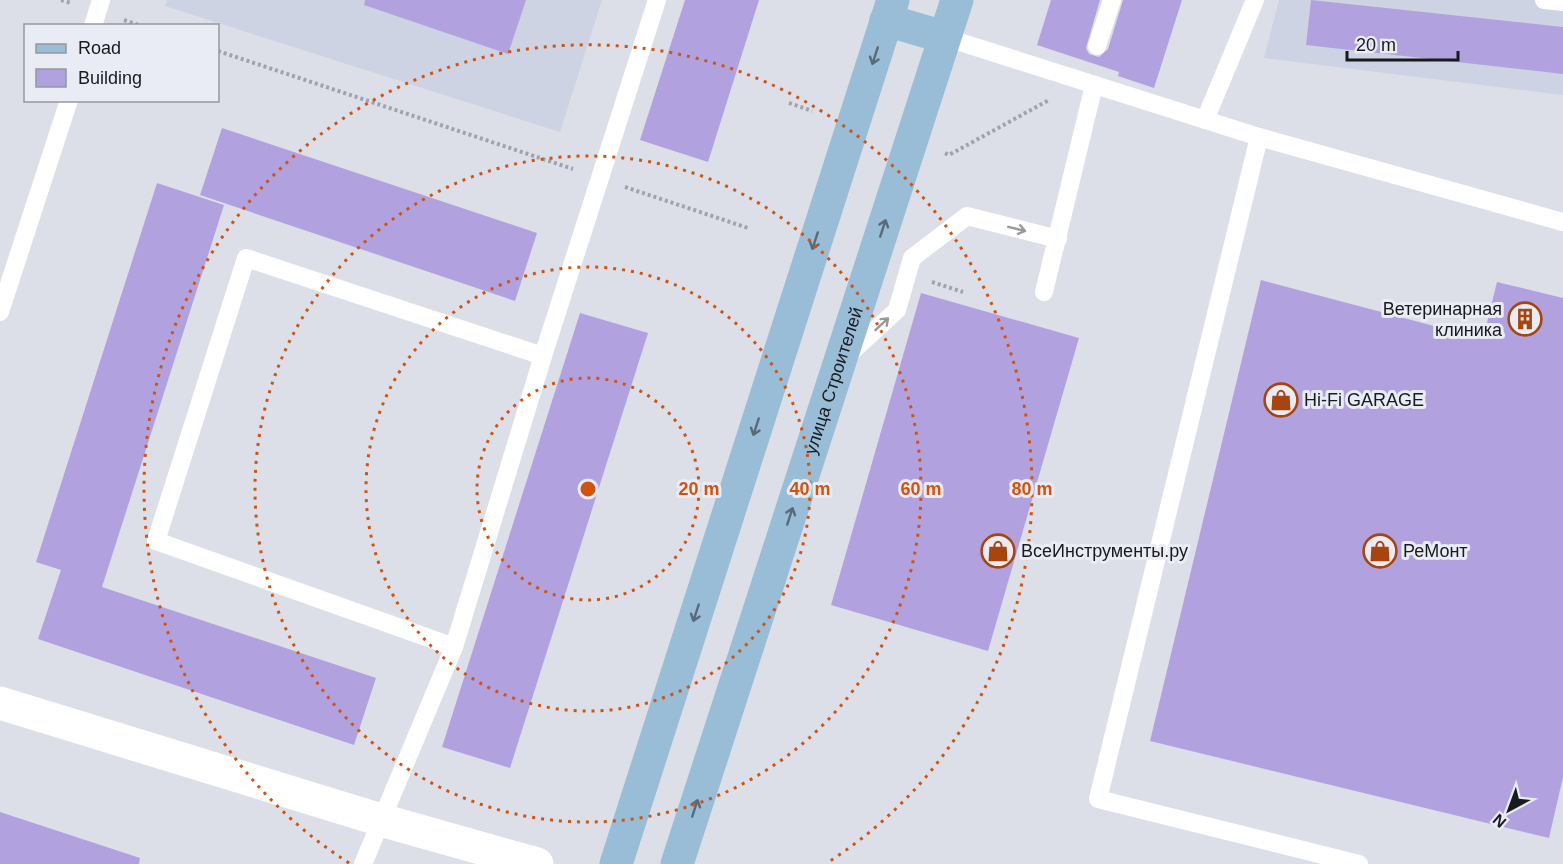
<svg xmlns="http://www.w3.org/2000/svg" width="1563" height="864" font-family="Arial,sans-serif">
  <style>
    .built { fill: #cdd3e2 }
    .building { fill: #b1a2df }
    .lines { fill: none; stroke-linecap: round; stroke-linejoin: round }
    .path { stroke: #a1a3ab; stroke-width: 4; stroke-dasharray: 3 3; stroke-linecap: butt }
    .lane { stroke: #fff; stroke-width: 18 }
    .street { stroke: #fff; stroke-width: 33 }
    .primary { stroke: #99bcd7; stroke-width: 33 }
    .oneway { stroke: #596b7a }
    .oneway2 { stroke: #989899 }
    .ring { fill: none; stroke: #d3530e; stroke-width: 3; stroke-dasharray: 3 6 }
    .labels { text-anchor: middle; stroke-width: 6; stroke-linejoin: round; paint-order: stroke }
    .poi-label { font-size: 18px; fill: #191a1d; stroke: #e9ecf5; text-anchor: start }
    .street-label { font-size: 18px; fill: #191a1d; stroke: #e9ecf5 }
    .centre { fill: #d3530e; stroke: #e9ecf5; stroke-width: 3 }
    .ring-label { font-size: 18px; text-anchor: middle; font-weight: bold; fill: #d3530e; stroke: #e9ecf5; stroke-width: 6; stroke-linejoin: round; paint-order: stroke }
  </style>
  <rect width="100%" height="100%" fill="#dcdfe8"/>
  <g class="built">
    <path d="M 167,0 L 602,0 L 560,132 L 165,6 Z"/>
    <path d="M 1279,0 L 1563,0 L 1563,95 L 1264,58 Z"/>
  </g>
  <g class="building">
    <path d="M 365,0 L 526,0 L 508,54 L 364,5 Z"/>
    <path d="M 685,0 L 759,0 L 708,162 L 640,140 Z"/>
    <path d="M 1051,0 L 1100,0 L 1086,48 L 1089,54 L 1099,57 L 1108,49 L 1123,0 L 1182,0 L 1154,88 L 1118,76 L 1119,72 L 1037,45 Z"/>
    <path d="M 1311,0 L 1563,27 L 1563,74 L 1306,45 Z"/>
    <path d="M 222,128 L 537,233 L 515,301 L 200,195 Z"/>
    <path d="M 157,183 L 224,205 L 102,587 L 376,678 L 354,745 L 38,639 L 61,570 L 36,562 Z"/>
    <path d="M 1261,280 L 1483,339 L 1497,282 L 1563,298 L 1563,777 L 1549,838 L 1150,741 Z"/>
    <path d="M 921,293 L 1079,338 L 988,651 L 831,605 Z"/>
    <path d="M 580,313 L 648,333 L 510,768 L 442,747 Z"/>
    <path d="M 0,812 L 140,858 L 139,864 L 0,864 Z"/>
  </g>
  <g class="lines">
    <g class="path">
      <path d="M 61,0 L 71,3"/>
      <path d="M 124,20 L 141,26"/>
      <path d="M 218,51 L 573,169"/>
      <path d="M 789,103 L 812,111"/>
      <path d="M 945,153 L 949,155 L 1049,100"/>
      <path d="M 625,187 L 748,228"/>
      <path d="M 932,282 L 963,292"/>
    </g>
    <g class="lane">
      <path d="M 1544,0 L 1563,2"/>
      <path d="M 93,26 L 101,0"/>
      <path d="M 944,37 L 1259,137 L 1563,222"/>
      <path d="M 1097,46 L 1112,0"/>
      <path d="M 1205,120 L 1255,0"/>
      <path d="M 1259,137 L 1098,799 L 1359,864"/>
      <path d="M 1044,292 L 1094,85"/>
      <path d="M 0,312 L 69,100"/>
      <path d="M 847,356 L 897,310 L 912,258 L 967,216 L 1058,239"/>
      <path d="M 454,647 L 156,541 L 246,258 L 543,356"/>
      <path d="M 363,864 L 454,647 L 543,356 L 657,0"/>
    </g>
    <path class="street" d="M 0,703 L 381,820 L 537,864"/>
    <g class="primary">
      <path d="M 886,20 L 944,37"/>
      <path d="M 616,864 L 893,0"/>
      <path id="s1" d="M 677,864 L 957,0"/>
    </g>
  </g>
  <defs><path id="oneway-shaft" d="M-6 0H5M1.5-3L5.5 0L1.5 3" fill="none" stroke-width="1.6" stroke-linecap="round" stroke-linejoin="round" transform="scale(1.5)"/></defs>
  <g class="oneway">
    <use href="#oneway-shaft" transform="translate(875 56) rotate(108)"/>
    <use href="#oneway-shaft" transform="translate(883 228) rotate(-72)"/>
    <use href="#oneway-shaft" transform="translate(815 241) rotate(108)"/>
    <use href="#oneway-shaft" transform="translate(756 427) rotate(108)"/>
    <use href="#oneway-shaft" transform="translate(790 516) rotate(-72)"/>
    <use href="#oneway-shaft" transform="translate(696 613) rotate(108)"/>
    <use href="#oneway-shaft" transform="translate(695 808) rotate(-72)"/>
  </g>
  <g class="oneway2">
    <use href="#oneway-shaft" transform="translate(1017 229) rotate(14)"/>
    <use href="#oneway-shaft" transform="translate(882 324) rotate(-43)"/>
  </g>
  <g class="ring">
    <circle cx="588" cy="489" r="111"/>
    <circle cx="588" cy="489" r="222"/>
    <circle cx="588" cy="489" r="333"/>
    <path d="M349 863A444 444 0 1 1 827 863"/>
  </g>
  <defs>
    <symbol id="building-ring" viewBox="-11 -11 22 22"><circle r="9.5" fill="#e9ecf5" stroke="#a8440e" stroke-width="1.5"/><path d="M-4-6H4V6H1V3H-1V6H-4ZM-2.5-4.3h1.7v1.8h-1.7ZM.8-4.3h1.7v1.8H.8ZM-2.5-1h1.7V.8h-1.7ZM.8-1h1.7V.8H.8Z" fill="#a8440e"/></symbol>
    <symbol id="shop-ring" viewBox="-11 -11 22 22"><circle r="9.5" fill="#e9ecf5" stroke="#a8440e" stroke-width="1.5"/><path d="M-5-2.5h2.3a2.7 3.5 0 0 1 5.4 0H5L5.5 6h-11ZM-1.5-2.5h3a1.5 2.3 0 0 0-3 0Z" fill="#a8440e"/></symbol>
  </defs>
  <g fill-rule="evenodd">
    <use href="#building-ring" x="1506" y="300" width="38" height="38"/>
    <use href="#shop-ring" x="1262" y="381" width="38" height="38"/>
    <use href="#shop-ring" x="979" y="532" width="38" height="38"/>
    <use href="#shop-ring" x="1361" y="532" width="38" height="38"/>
  </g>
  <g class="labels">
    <g class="poi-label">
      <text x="1502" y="315" text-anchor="end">Ветеринарная<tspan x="1502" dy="21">клиника</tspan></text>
      <text x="1304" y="406">Hi-Fi GARAGE</text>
      <text x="1021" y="557">ВсеИнструменты.ру</text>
      <text x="1403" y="557">РеМонт</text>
    </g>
    <g class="street-label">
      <text dy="6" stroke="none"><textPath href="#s1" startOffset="508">улица Строителей</textPath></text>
    </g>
  </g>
  <circle cx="588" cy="489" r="9" class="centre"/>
  <g class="ring-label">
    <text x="699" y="495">20 m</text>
    <text x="810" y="495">40 m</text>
    <text x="921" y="495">60 m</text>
    <text x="1032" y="495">80 m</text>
  </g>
  <rect x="24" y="24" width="195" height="78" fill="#e9ecf5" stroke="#96989f" stroke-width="1.5"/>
  <rect x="36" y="44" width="30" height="9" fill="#99bcd7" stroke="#96989f" stroke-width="1.5"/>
  <text x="78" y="54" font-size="18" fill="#191a1d">Road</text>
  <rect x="36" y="69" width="30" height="18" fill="#b1a2df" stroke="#96989f" stroke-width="1.5"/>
  <text x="78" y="84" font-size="18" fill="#191a1d">Building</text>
  <g transform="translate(1509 810) rotate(221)" stroke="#e9ecf5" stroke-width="4.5" paint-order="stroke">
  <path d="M0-4.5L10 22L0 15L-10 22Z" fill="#191a1d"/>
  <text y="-9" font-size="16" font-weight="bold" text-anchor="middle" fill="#191a1d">N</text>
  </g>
  <path d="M1347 51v9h111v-9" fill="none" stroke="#191a1d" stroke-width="3"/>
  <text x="1356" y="51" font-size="18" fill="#191a1d" stroke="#e9ecf5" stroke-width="4.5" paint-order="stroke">20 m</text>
</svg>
